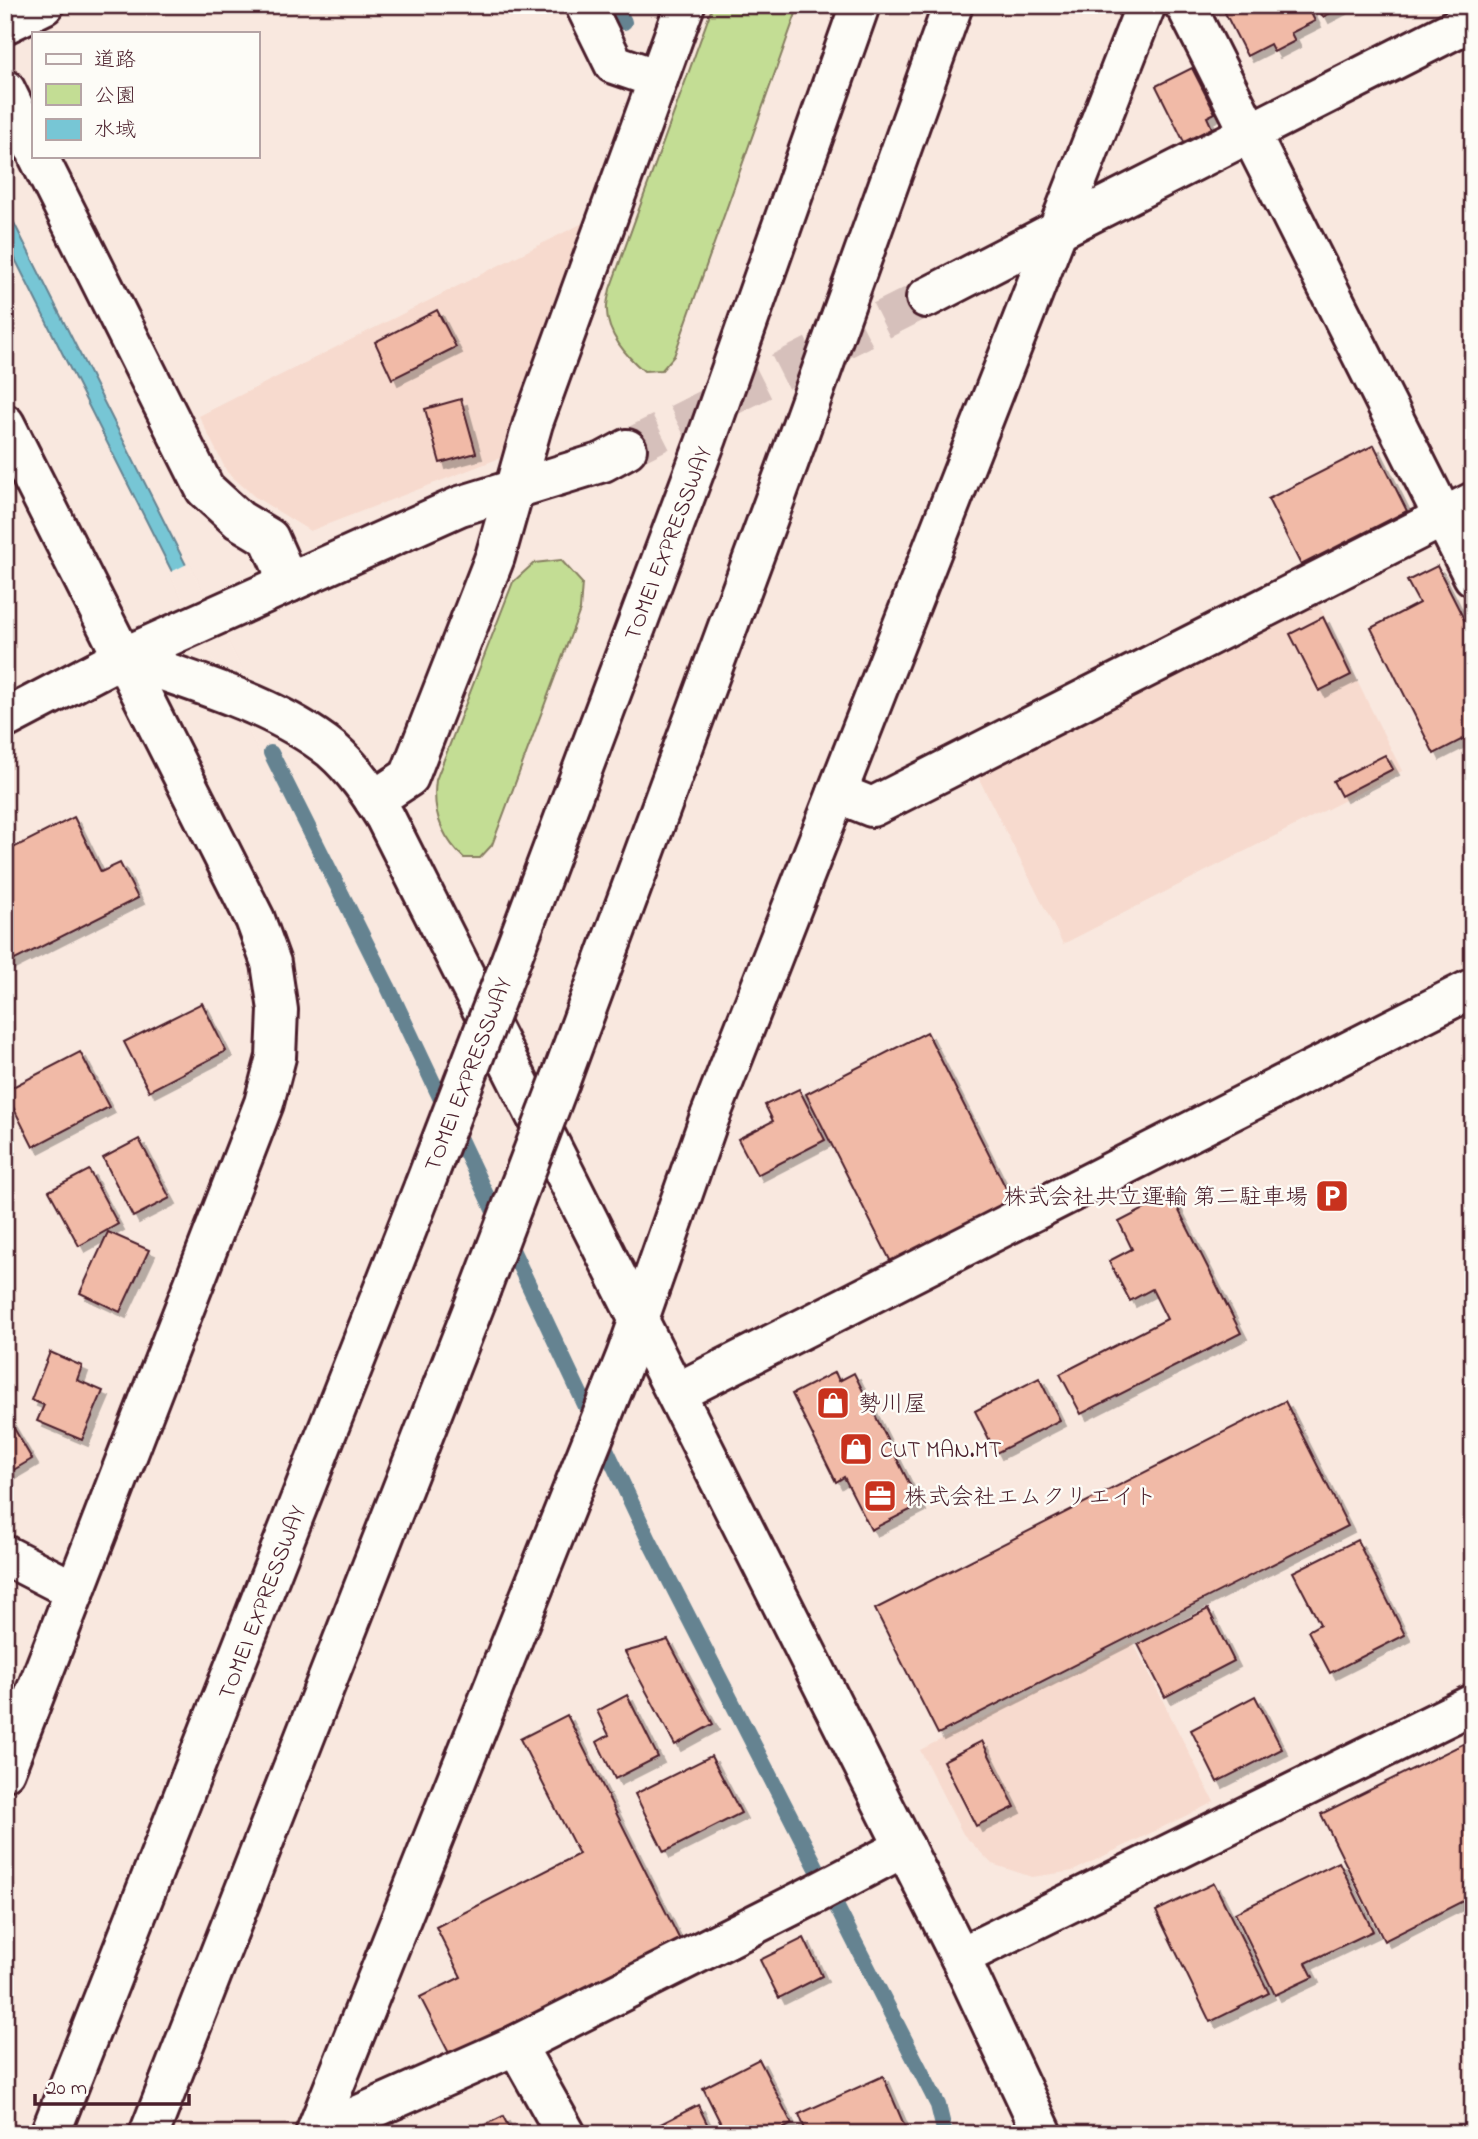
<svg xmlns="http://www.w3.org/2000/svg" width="1478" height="2139" font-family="'Indie Flower','Klee One',sans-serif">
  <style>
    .built { fill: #f7dace }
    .green { fill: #c3dd94; stroke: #867e60; stroke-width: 2 }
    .water { fill: #77c6d5; stroke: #658391; stroke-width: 2 }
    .pier { fill: #f9e8df }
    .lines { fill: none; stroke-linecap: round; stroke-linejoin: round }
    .stream { stroke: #658391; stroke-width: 16 }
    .building { fill: #f1baa7; stroke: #4a1f2b; stroke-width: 2; filter: url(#shadow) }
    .secondary-tunnel { stroke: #d6c0bb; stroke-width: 38; stroke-dasharray: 38 19; stroke-linecap: butt }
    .street-casing { stroke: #4a1f2b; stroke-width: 44 }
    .secondary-casing { stroke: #4a1f2b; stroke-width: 44 }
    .highway-casing { stroke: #4a1f2b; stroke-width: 44 }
    .street { stroke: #fdfcf7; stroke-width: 38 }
    .secondary { stroke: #fdfcf7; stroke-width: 38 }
    .highway { stroke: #fdfcf7; stroke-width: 38 }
    .highway-bridge-casing { stroke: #4a1f2b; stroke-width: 44; stroke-linecap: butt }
    .highway-bridge { stroke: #fdfcf7; stroke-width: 38 }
    .labels { text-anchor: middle; stroke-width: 5; stroke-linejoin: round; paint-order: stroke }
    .street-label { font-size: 23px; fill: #4a1f2b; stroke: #fdfcf7 }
    .poi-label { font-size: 23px; fill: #4a1f2b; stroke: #fdfcf7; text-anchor: start }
  </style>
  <defs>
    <filter id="shadow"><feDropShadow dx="6" dy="6" stdDeviation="0" flood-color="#0004"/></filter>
  </defs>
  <rect width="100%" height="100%" fill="#f9e8df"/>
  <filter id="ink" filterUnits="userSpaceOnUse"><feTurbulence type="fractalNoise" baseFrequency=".0143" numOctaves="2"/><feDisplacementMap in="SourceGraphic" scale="14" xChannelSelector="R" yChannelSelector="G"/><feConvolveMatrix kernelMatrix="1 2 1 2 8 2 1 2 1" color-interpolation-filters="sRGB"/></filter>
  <g filter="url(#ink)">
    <g class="built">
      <path d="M 585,222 L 500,458 L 310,531 L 255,497 L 227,472 L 199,416 Z"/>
      <path d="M 1317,601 L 1402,771 L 1063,944 L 976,773 Z"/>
      <path d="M 1133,1642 L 1214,1802 L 1073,1871 L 1032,1877 L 992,1864 L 963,1834 L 920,1750 Z"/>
    </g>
    <g class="green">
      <path d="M 713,5 L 799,5 L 674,356 L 662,370 L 644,371 C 627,357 607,334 607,311 C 606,304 609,296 610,289 Z"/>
      <path d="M 561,560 L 582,583 L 580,610 L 492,845 L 480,858 L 464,858 C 441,837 432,811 436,780 L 513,582 L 534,563 Z"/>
    </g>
    <path class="water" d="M 5,205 L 288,768 L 274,775 L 5,239 Z"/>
    <path class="pier" d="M 189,563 L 291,767 L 290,771 L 275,778 L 271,777 L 169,573 Z"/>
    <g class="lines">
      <g class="stream">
        <path d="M 616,5 L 624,22"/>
        <path d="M 271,753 L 388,987 L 649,1540 L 938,2105 L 945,2134"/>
      </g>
    </g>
    <g class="building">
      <path d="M 1221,5 L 1307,5 L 1315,21 L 1291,33 L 1295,41 L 1274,52 L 1270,44 L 1247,56 Z"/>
      <path d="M 1317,5 L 1346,5 L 1323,17 Z"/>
      <path d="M 1192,68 L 1215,113 L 1207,117 L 1212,128 L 1184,142 L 1156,86 Z"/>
      <path d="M 437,310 L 456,347 L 392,379 L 375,342 Z"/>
      <path d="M 461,399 L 476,453 L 440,463 L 425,409 Z"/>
      <path d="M 1374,445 L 1407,511 L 1301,565 L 1268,499 Z"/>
      <path d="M 1437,566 L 1473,637 L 1473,734 L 1434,754 L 1371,628 L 1419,603 L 1407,581 Z"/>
      <path d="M 1323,617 L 1351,675 L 1319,691 L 1290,634 Z"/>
      <path d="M 1385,755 L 1393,769 L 1341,796 L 1333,781 Z"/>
      <path d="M 74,817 L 101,872 L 120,863 L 138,898 L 5,965 L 5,852 Z"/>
      <path d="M 202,1003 L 226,1051 L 149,1091 L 124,1042 Z"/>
      <path d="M 927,1032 L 1014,1204 L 893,1266 L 806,1094 Z"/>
      <path d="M 80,1052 L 109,1107 L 33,1147 L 5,1091 Z"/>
      <path d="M 799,1089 L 825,1140 L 757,1175 L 738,1139 L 773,1121 L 765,1105 Z"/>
      <path d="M 139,1139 L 170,1198 L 133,1217 L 103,1158 Z"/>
      <path d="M 89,1170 L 118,1224 L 79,1246 L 49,1191 Z"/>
      <path d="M 1171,1195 L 1241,1333 L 1081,1414 L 1060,1374 L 1167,1319 L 1152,1289 L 1130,1301 L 1109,1261 L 1132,1249 L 1119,1222 Z"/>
      <path d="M 108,1232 L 149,1250 L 120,1312 L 80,1293 Z"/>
      <path d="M 50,1352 L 82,1366 L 77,1380 L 103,1391 L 82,1440 L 37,1421 L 44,1405 L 31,1400 Z"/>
      <path d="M 835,1372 L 839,1381 L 854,1373 L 920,1505 L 871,1530 L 844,1477 L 836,1482 L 792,1394 Z"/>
      <path d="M 1039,1378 L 1060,1420 L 996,1453 L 975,1411 Z"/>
      <path d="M 1285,1401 L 1348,1526 L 938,1734 L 875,1609 Z"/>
      <path d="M 5,1413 L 32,1459 L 5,1475 Z"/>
      <path d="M 1357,1540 L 1405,1635 L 1330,1673 L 1308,1631 L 1320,1624 L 1293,1572 Z"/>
      <path d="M 1208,1609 L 1234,1661 L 1165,1697 L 1138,1644 Z"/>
      <path d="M 668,1640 L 713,1724 L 675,1745 L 625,1652 Z"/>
      <path d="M 627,1695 L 658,1757 L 615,1779 L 597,1742 L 609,1735 L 597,1711 Z"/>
      <path d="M 1255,1696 L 1282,1749 L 1217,1782 L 1191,1730 Z"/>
      <path d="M 567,1715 L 680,1940 L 451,2057 L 420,1997 L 461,1977 L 436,1927 L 579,1854 L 520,1739 Z"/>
      <path d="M 1473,1739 L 1473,1896 L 1384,1941 L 1321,1814 Z"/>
      <path d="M 982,1741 L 1015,1807 L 976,1826 L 943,1761 Z"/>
      <path d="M 711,1756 L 741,1813 L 664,1852 L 635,1794 Z"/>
      <path d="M 1339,1862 L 1373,1931 L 1306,1963 L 1313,1977 L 1275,1995 L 1235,1913 Z"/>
      <path d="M 1214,1883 L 1269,1993 L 1210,2022 L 1156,1911 Z"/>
      <path d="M 804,1938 L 822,1976 L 779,1998 L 760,1960 Z"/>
      <path d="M 759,2059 L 792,2124 L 773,2134 L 726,2134 L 703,2088 Z"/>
      <path d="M 883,2076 L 908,2134 L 807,2134 L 799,2114 Z"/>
      <path d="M 698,2105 L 712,2134 L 641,2134 Z"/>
      <path d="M 503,2116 L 512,2134 L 466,2134 Z"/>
    </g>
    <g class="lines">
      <path class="secondary-tunnel" d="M 627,449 L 926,298"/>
      <defs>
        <g id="street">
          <path d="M 585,5 L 614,64 L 658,79"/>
          <path d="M 1184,5 L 1186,6 L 1473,576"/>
          <path d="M 5,24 L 44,5"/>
          <path d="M 1058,230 L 1473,20"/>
          <path d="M 837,793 L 872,807 L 1473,502"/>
          <path d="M 374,800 L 409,777 L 495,557 L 533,423 L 685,5"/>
          <path d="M 676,1393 L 1473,988"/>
          <path d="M 5,1555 L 75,1591"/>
          <path d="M 516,2045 L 566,2134"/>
          <path d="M 315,2134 L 626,1356 L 709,1119 L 1146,5"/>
          <path d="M 316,2134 L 516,2045 L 821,1891 L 905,1847"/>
        </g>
        <g id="secondary">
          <path d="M 5,89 L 33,146"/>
          <path d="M 38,156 L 205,489 L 239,520 L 269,538 L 289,583"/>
          <path d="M 926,298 L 1058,230"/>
          <path d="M 5,424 L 255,919 L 271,963 L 278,1010 L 276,1057 L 264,1103 L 5,1771"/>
          <path d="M 123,657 C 191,682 275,704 332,750 C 354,769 370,793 385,817 L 960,1957 L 1043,2134"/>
          <path d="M 5,719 L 123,657 L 460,506 L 603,462 L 627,449"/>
          <path d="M 960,1957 L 1473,1704"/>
        </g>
        <g id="highway">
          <path d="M 506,973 L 707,438 L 860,5"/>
          <path d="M 560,1081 L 788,464 L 953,5"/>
          <path d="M 50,2134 L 424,1186"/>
          <path d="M 149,2134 L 480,1291"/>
        </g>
      </defs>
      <use href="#street" class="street-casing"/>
      <use href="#secondary" class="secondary-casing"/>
      <use href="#highway" class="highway-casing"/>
      <use href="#street" class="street"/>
      <use href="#secondary" class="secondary"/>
      <use href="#highway" class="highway"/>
      <defs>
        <g id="highway-bridge">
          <path d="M 424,1186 L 506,973"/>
          <path d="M 480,1291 L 560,1081"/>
        </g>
      </defs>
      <use href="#highway-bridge" class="highway-bridge-casing"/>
      <use href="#highway-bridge" class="highway-bridge"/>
    </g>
  </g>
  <defs>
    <symbol id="parking-square" viewBox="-11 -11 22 22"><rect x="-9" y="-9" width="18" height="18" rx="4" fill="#c8321e" stroke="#fdfcf7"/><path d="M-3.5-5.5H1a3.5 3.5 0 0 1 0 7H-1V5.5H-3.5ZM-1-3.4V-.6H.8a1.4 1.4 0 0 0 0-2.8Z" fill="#fff"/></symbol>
    <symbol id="shop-square" viewBox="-11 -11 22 22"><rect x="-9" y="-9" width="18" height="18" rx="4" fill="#c8321e" stroke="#fdfcf7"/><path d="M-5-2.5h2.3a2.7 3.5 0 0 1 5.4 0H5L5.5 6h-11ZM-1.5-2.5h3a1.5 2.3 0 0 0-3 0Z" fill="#fff"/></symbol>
    <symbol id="office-square" viewBox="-11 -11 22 22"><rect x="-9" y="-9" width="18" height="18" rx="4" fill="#c8321e" stroke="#fdfcf7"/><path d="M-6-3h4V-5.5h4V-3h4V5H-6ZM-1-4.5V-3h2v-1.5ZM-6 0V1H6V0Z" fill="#fff"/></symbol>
  </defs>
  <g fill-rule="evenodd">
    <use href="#parking-square" x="1313" y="1177" width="38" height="38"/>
    <use href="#shop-square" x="814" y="1384" width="38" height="38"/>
    <use href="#shop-square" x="837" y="1430" width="38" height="38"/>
    <use href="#office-square" x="861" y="1477" width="38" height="38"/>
  </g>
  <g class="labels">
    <g class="street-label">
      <text transform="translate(667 543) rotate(-69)" y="8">TOMEI EXPRESSWAY</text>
      <text transform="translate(467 1074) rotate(-69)" y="8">TOMEI EXPRESSWAY</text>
      <text transform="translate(261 1602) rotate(-69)" y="8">TOMEI EXPRESSWAY</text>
    </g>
    <g class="poi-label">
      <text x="1308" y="1204" text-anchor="end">株式会社共立運輸 第二駐車場</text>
      <text x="858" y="1411">勢川屋</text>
      <text x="880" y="1457">CUT MAN.MT</text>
      <text x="904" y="1504">株式会社エムクリエイト</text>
    </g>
  </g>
  <rect width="1478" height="2139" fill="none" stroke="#fdfcf7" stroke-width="28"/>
  <rect x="14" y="14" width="1450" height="2111" fill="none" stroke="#4a1f2b" stroke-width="2.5" filter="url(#ink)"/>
  <rect x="32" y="32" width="228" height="126" fill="#fdfcf7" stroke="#b5a4a5" stroke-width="2"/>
  <rect x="46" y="54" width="35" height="10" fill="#fdfcf7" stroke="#b5a4a5" stroke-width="2"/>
  <text x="94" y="66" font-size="21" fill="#4a1f2b">道路</text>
  <rect x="46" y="84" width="35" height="21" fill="#c3dd94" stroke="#b5a4a5" stroke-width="2"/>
  <text x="94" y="102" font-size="21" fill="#4a1f2b">公園</text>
  <rect x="46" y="119" width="35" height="21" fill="#77c6d5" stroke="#b5a4a5" stroke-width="2"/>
  <text x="94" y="136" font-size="21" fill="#4a1f2b">水域</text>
  <path d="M35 2094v10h154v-10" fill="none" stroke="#4a1f2b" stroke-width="3.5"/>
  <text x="46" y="2094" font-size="21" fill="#4a1f2b" stroke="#fdfcf7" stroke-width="5" paint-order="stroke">20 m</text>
</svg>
